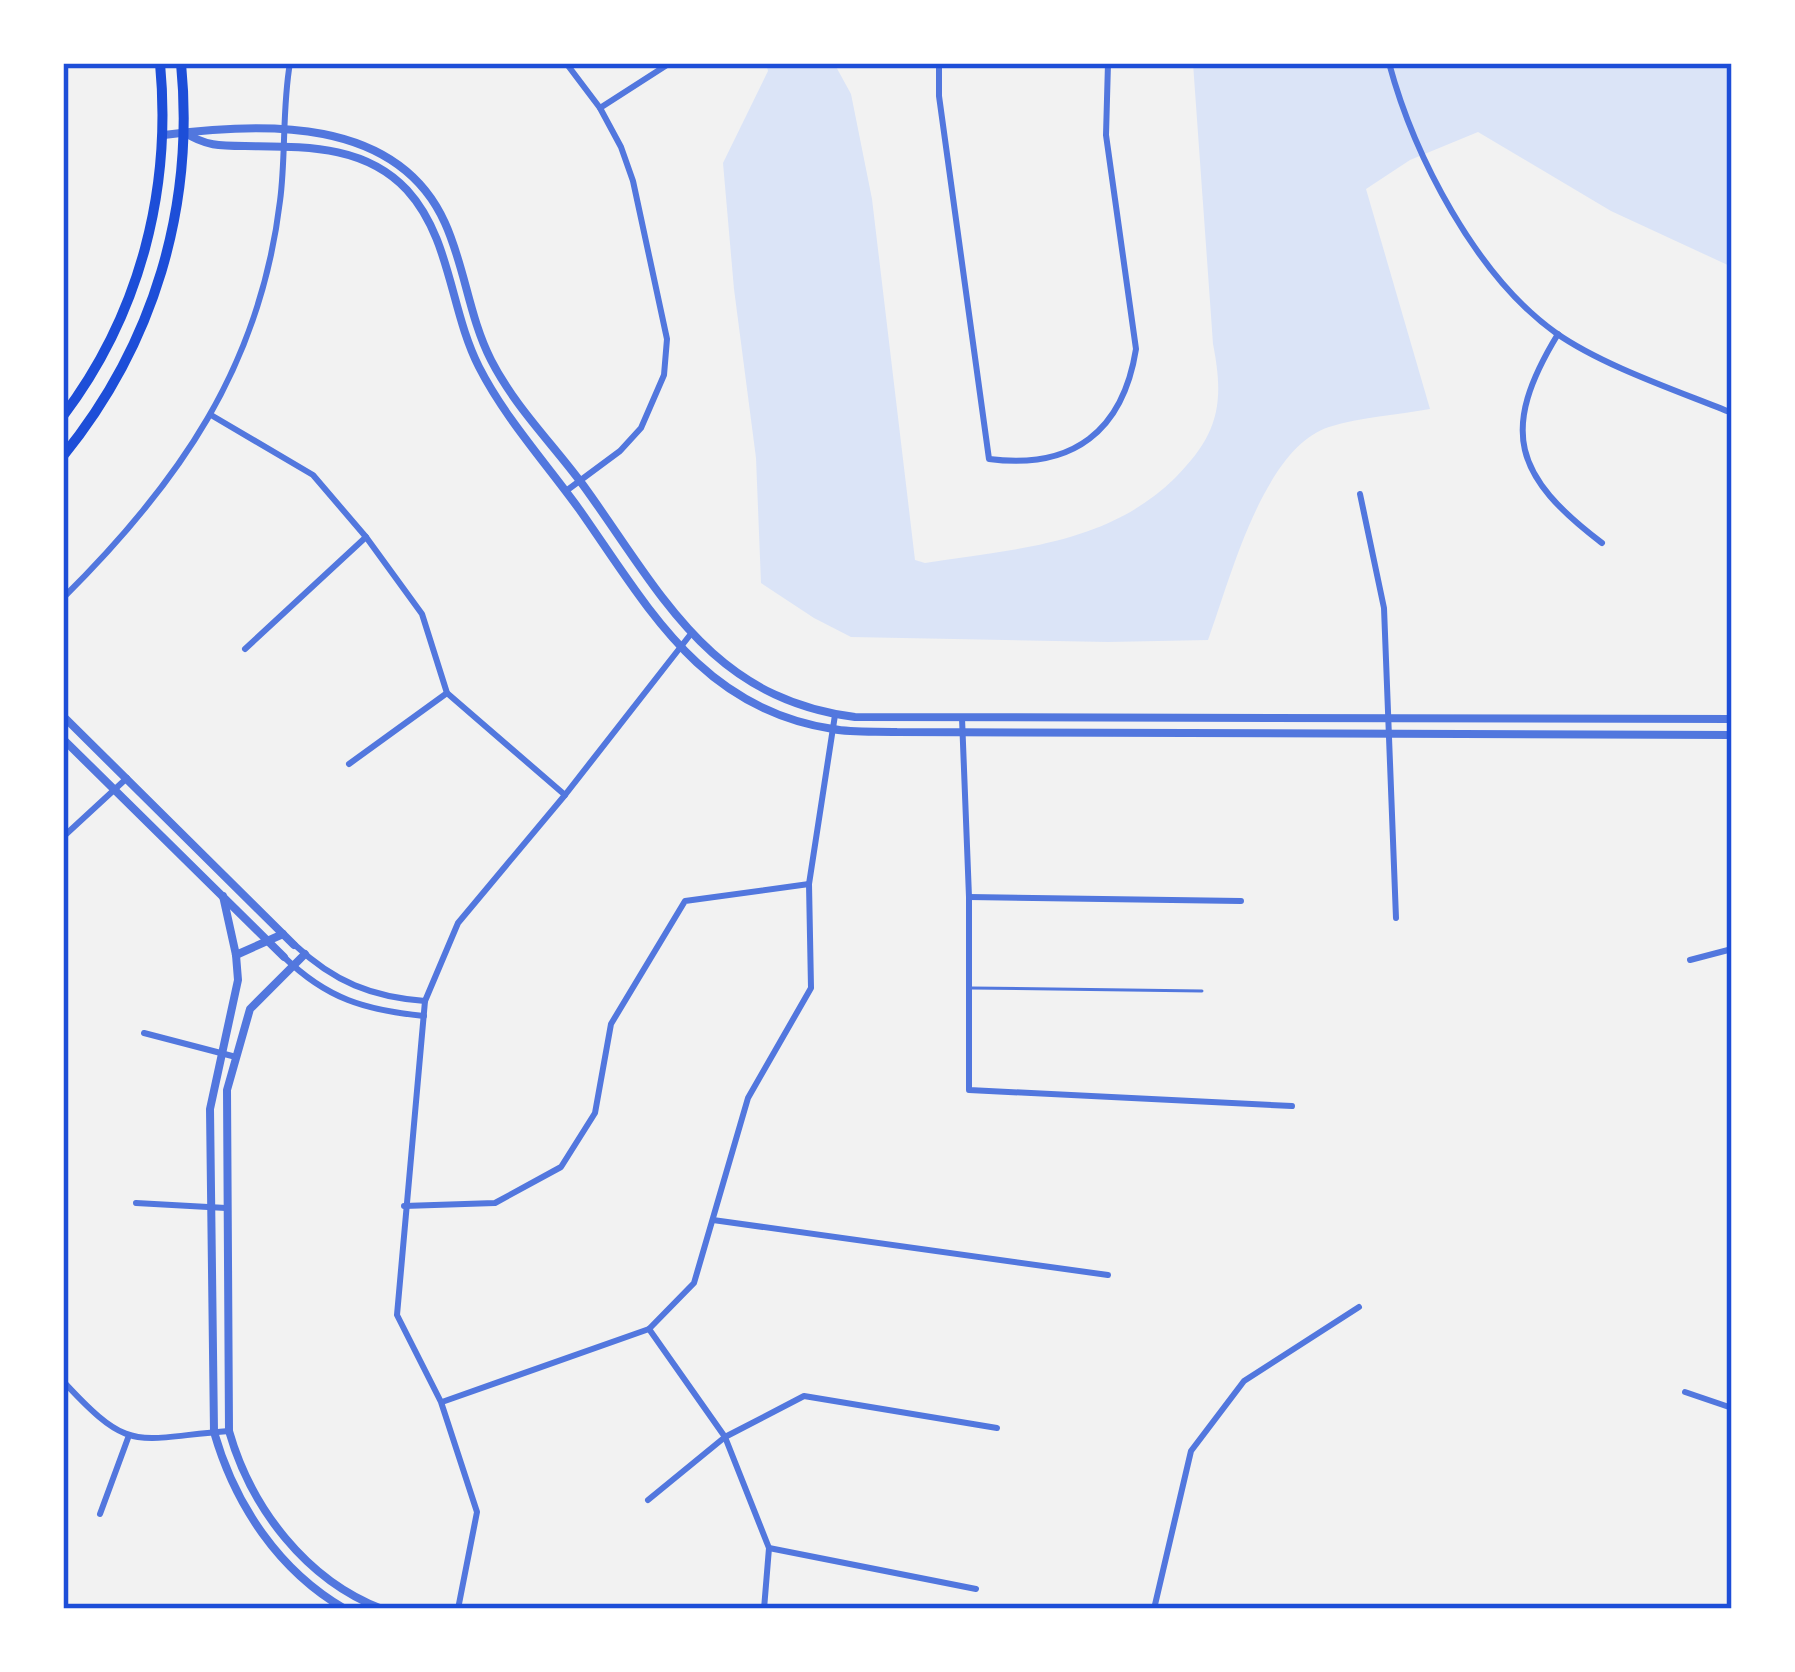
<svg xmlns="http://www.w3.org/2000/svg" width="1795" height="1672" font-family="'Exo 2',sans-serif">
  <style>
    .green { fill: #dbe4f7 }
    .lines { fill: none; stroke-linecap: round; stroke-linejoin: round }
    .service { stroke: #5277de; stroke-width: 3 }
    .minor { stroke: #5277de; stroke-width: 6 }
    .tertiary { stroke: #5277de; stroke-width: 8 }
    .primary { stroke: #1d4ed8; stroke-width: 10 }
    .neatline { fill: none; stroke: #1d4ed8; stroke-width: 4.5 }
  </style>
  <rect width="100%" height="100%" fill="#f2f2f2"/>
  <path class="green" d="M 766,63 L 834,63 L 851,94 L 872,199 L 915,560 L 925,563 C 1014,549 1107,545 1175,478 C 1218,435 1225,404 1213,344 L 1193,63 L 1732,63 L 1732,267 L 1611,211 L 1478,132 L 1410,160 L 1366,189 L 1430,409 C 1397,415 1361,417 1329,427 C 1263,448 1230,580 1208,640 L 1108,642 L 851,637 L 814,618 L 761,583 L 756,458 L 734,289 L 723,163 L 768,71 Z"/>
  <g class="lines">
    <path class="service" d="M 971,988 L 1202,991"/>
    <g class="minor">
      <path d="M 939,63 L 939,96 L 989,459 C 1073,470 1123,431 1136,349 L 1106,135 L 1108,63"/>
      <path d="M 1389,63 C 1414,156 1476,276 1556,333 C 1603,366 1678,391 1732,413"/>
      <path d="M 600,108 L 670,63"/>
      <path d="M 1558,334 C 1499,431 1514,476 1602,543"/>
      <path d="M 211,415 L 313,475 L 366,537 L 422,614 L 447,693 L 565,795"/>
      <path d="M 566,491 L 620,451 L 641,428 L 664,375 L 667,339 L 633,181 L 621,147 L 600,108 L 566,63"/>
      <path d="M 1360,494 L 1384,608 L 1396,918"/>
      <path d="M 63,598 C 179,483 260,367 280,201 C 286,156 282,108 290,63"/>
      <path d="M 245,649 L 366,537"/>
      <path d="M 962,718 L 969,897 L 969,1090 L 1292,1106"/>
      <path d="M 349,764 L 447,693"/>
      <path d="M 63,837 L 127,778"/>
      <path d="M 969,897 L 1241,901"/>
      <path d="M 295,945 C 334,982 372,997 425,1001"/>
      <path d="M 284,957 C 327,999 365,1010 424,1016"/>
      <path d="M 1690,960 L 1732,949"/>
      <path d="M 144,1033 L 236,1057"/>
      <path d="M 136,1203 L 226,1208"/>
      <path d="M 404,1206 L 495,1203 L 561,1167 L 595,1113 L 611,1024 L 685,901 L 809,884"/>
      <path d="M 713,1220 L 1108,1275"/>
      <path d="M 649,1329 L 725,1437 L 769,1548 L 764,1609"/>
      <path d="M 63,1381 C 132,1456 135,1438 229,1431"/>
      <path d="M 1685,1392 L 1732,1408"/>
      <path d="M 442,1402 L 649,1329 L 694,1283 L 748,1098 L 811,988 L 809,884 L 835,715"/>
      <path d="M 648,1500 L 725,1437 L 804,1396 L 997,1428"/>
      <path d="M 100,1514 L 128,1438"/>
      <path d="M 769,1548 L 976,1589"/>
      <path d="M 458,1609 L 477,1512 L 441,1402 L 397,1315 L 425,1001 L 458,923 L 565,795 L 690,635"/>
      <path d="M 1154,1609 L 1191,1451 L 1244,1381 L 1359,1307"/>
    </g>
    <g class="tertiary">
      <path d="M 184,132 C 205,146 220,146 245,146 C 303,147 364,144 407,190 C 451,238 450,310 479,367 C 505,418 545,462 579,509 C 648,607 701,709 833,729 C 853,733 876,731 897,732 L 1732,735"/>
      <path d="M 164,135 C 262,122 397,116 445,223 C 465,267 469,317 491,360 C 515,407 552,443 583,485 C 660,591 709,699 855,717 L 1732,719"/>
      <path d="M 63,716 L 294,945"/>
      <path d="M 63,739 L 284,957"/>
      <path d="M 223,896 L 236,955 L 238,980 L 210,1109 L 214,1432 C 235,1505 279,1571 345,1609"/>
      <path d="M 305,954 L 250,1009 L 227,1090 L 229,1431 C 251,1508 306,1580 382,1609"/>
      <path d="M 236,955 L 283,934"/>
    </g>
    <g class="primary">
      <path d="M 63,416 C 140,314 172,190 160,63"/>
      <path d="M 63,456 C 154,344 195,207 181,63"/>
    </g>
  </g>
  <rect width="1795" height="1672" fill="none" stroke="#ffffff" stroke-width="132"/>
  <rect x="66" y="66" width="1663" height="1540" class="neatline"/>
</svg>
